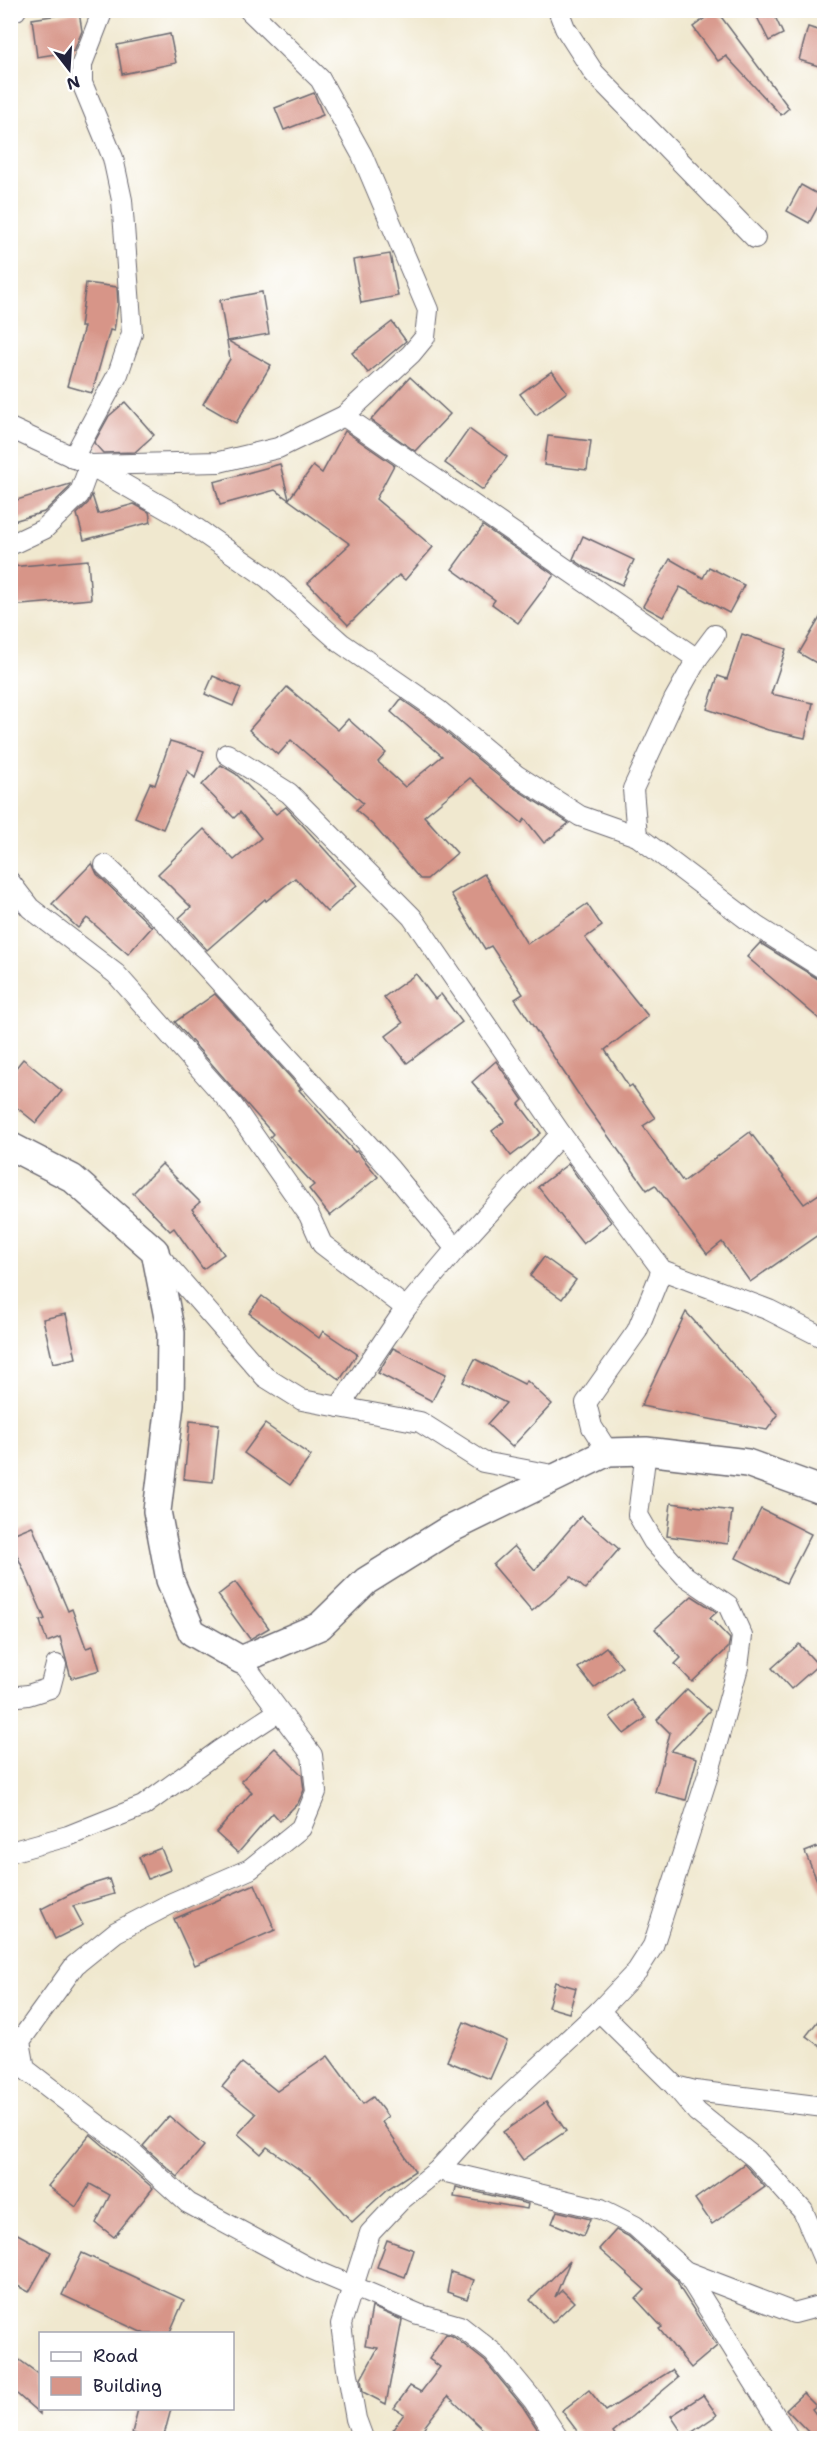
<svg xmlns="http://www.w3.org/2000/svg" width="835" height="2449" font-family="'Shantell Sans',sans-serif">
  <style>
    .building { fill: #d79588 }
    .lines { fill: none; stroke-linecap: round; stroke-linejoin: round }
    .minor-casing { stroke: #6a676f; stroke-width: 22 }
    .secondary-casing { stroke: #6a676f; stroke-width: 30 }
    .minor { stroke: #fff; stroke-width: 20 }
    .secondary { stroke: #fff; stroke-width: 27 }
  </style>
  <rect width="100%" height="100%" fill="#fff"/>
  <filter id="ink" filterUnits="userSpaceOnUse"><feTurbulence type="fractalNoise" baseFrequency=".0167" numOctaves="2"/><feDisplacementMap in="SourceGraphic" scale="12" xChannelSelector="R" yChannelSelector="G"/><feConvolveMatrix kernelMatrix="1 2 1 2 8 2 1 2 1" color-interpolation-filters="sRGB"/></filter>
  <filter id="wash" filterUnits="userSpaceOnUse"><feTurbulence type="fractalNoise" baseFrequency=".008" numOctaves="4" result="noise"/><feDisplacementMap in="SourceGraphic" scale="24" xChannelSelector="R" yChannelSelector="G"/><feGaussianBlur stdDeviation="1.35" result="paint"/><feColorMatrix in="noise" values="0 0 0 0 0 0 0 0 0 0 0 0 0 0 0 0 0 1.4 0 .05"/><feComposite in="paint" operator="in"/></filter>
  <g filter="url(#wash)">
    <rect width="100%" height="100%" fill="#f0e8cf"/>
    <g id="blocks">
      <g class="building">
        <path d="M 716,10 L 789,108 L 781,115 L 726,56 L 718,61 L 693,27 Z"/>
        <path d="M 764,10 L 772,10 L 783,34 L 769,41 L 756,15 Z"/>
        <path d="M 79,12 L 82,31 L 74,51 L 37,57 L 32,19 Z"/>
        <path d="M 808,27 L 825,32 L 825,68 L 799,60 Z"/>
        <path d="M 170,34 L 176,63 L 122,74 L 117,45 Z"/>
        <path d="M 314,93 L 323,115 L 284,130 L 275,108 Z"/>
        <path d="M 801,185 L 823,197 L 809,223 L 787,211 Z"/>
        <path d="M 390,254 L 398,296 L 361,303 L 353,260 Z"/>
        <path d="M 86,283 L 117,287 L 118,304 L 114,331 L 110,330 L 92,393 L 67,386 L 84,327 L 80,327 Z"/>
        <path d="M 262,292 L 269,334 L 228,341 L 271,365 L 236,423 L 203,404 L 230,359 L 220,300 Z"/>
        <path d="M 392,322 L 406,341 L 368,373 L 352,353 Z"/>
        <path d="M 552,371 L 567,392 L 536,415 L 520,394 Z"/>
        <path d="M 410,377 L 450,414 L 415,451 L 371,420 Z"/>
        <path d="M 125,402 L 154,435 L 135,452 L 103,453 L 94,443 L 109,416 Z"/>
        <path d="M 469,429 L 507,457 L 483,490 L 445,463 Z"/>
        <path d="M 345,431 L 394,465 L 376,499 L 433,547 L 405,580 L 399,575 L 348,625 L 308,583 L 350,544 L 275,490 L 220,505 L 214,482 L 280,464 L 289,499 L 313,466 L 322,473 Z"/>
        <path d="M 548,436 L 591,441 L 587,470 L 544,465 Z"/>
        <path d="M 70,484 L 69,488 L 44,512 L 10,522 L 10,502 Z"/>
        <path d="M 92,495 L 98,514 L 134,504 L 149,512 L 151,522 L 84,540 L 77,514 L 88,503 Z"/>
        <path d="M 483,526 L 554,575 L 518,623 L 492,604 L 495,600 L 452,569 Z"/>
        <path d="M 583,536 L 634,560 L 622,585 L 586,568 L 573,559 Z"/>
        <path d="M 670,559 L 703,578 L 709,567 L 744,585 L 729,613 L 680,587 L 663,617 L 643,606 Z"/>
        <path d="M 88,560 L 91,599 L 10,606 L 10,567 Z"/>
        <path d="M 825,609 L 825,668 L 799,653 Z"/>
        <path d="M 742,634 L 786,649 L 771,694 L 813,703 L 805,738 L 768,730 L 707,709 L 718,676 L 727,679 Z"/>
        <path d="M 213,676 L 241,688 L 233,706 L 205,694 Z"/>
        <path d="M 287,687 L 338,730 L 348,719 L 386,753 L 378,762 L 405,787 L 442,756 L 391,712 L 401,699 L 431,720 L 508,784 L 569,823 L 544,843 L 525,819 L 522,823 L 470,778 L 424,816 L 457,853 L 427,879 L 420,879 L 373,825 L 356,810 L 363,803 L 291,740 L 278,755 L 249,730 Z"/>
        <path d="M 170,741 L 204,751 L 195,778 L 188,771 L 163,829 L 135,817 L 150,783 L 155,785 Z"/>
        <path d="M 221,765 L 236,774 L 276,814 L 286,807 L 357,885 L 327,912 L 295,878 L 266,901 L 265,899 L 207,950 L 179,918 L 191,907 L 158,874 L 204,829 L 234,860 L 261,838 L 240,812 L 234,818 L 202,785 Z"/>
        <path d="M 92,863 L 97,874 L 152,927 L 128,954 L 87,918 L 78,928 L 52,904 Z"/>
        <path d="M 484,874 L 527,944 L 587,904 L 602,926 L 585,938 L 648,1016 L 605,1050 L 629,1087 L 632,1085 L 655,1118 L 643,1126 L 683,1182 L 750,1132 L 804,1204 L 825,1190 L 825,1230 L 750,1282 L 722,1242 L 707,1254 L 655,1185 L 647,1190 L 585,1104 L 515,999 L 523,994 L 491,946 L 485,949 L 451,894 Z"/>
        <path d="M 760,943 L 818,979 L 825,981 L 825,1024 L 747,957 Z"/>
        <path d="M 416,974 L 435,999 L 441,994 L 462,1022 L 407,1063 L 386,1036 L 403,1023 L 384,997 Z"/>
        <path d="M 215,994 L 301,1089 L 299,1090 L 355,1152 L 357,1151 L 378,1177 L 330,1216 L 309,1189 L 314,1185 L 270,1137 L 273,1134 L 175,1022 Z"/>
        <path d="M 23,1059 L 62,1091 L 36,1123 L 10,1102 L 10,1075 Z"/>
        <path d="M 496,1061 L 523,1100 L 519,1104 L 541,1133 L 511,1156 L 492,1131 L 505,1121 L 472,1082 Z"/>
        <path d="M 162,1164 L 200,1202 L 192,1209 L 224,1254 L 203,1269 L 174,1228 L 170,1231 L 133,1193 Z"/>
        <path d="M 568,1164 L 611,1222 L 583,1244 L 538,1187 Z"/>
        <path d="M 544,1257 L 576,1280 L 562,1299 L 530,1276 Z"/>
        <path d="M 262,1296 L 319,1338 L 323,1331 L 357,1354 L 340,1380 L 249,1313 Z"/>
        <path d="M 686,1312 L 778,1415 L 767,1430 L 641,1406 Z"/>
        <path d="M 66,1314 L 76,1358 L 53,1363 L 43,1319 Z"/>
        <path d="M 393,1348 L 446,1374 L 432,1401 L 378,1373 Z"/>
        <path d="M 475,1359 L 524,1384 L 527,1381 L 552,1404 L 512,1447 L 487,1424 L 506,1403 L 463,1382 Z"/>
        <path d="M 190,1421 L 219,1424 L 213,1482 L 184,1479 Z"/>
        <path d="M 265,1424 L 311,1456 L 290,1485 L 244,1453 Z"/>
        <path d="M 671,1503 L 732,1511 L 728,1544 L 667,1536 Z"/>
        <path d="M 761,1509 L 811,1534 L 786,1583 L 736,1558 Z"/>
        <path d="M 581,1516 L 619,1549 L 585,1589 L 571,1577 L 532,1611 L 493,1565 L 514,1546 L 535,1570 Z"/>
        <path d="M 32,1526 L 68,1611 L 72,1609 L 86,1648 L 93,1646 L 100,1670 L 71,1678 L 60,1637 L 47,1642 L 40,1621 L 45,1619 L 10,1539 L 10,1535 Z"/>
        <path d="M 235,1582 L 269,1628 L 250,1639 L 218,1595 Z"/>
        <path d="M 692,1596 L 717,1612 L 710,1618 L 730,1639 L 728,1648 L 692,1682 L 675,1664 L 681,1658 L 655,1629 Z"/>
        <path d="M 799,1644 L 818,1665 L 791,1689 L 772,1668 Z"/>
        <path d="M 606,1647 L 622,1667 L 594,1688 L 578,1668 Z"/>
        <path d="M 687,1689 L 710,1710 L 671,1751 L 697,1758 L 686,1800 L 655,1792 L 670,1733 L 657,1720 Z"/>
        <path d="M 632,1700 L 646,1718 L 624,1734 L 610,1717 Z"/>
        <path d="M 275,1748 L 302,1775 L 304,1790 L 298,1803 L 280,1821 L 273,1813 L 238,1853 L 216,1833 L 252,1792 L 241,1781 Z"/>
        <path d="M 825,1844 L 825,1897 L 824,1897 L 805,1852 Z"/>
        <path d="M 161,1848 L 170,1870 L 148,1879 L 139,1857 Z"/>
        <path d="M 109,1879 L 114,1894 L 73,1906 L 83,1925 L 55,1939 L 41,1909 L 86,1886 Z"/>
        <path d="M 255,1884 L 275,1930 L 195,1965 L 174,1919 Z"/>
        <path d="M 555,1982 L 576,1988 L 569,2013 L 548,2007 Z"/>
        <path d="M 825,2012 L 825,2050 L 806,2036 Z"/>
        <path d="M 464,2022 L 507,2041 L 490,2079 L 447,2061 Z"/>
        <path d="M 328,2056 L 363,2104 L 373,2097 L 388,2117 L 382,2122 L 415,2171 L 389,2188 L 352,2222 L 313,2179 L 267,2147 L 261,2154 L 238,2134 L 256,2114 L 222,2087 L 242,2063 L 277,2091 Z"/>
        <path d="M 546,2102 L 566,2131 L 523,2160 L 503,2132 Z"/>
        <path d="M 169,2116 L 204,2146 L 178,2177 L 143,2146 Z"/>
        <path d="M 90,2134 L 153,2188 L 114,2237 L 96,2223 L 110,2195 L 90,2184 L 76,2207 L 48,2186 Z"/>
        <path d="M 744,2164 L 765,2187 L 712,2224 L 695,2199 Z"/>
        <path d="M 456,2187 L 528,2204 L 527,2209 L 454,2197 Z"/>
        <path d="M 557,2211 L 590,2219 L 583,2236 L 552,2223 Z"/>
        <path d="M 10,2230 L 51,2252 L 29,2292 L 10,2282 Z"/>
        <path d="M 616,2230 L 628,2236 L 677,2280 L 681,2290 L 717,2346 L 691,2368 L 659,2329 L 662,2327 L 636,2299 L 645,2290 L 599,2249 Z"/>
        <path d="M 387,2240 L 414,2250 L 405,2277 L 377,2267 Z"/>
        <path d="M 82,2253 L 184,2300 L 169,2334 L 145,2334 L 62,2295 Z"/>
        <path d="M 570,2261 L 555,2297 L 562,2290 L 574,2302 L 552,2323 L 530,2300 Z"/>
        <path d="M 451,2272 L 474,2280 L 467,2299 L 447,2292 Z"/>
        <path d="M 372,2307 L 402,2320 L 386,2404 L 363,2392 L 361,2379 L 378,2348 L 365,2346 Z"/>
        <path d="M 446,2334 L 454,2337 L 486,2362 L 523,2407 L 538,2430 L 529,2439 L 493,2439 L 448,2396 L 415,2439 L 386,2439 L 404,2414 L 394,2408 L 410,2386 L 421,2392 L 440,2367 L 429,2359 Z"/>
        <path d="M 10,2353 L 40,2375 L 40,2414 L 10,2388 Z"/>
        <path d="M 672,2370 L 678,2378 L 613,2432 L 618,2439 L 583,2439 L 562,2411 L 589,2390 L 606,2411 Z"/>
        <path d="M 803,2393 L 816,2406 L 812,2409 L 825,2426 L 825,2439 L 815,2439 L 786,2409 Z"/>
        <path d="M 703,2395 L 717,2415 L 685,2437 L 671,2416 Z"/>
        <path d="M 138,2409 L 171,2409 L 163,2439 L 152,2439 L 132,2433 Z"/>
      </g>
    </g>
  </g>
  <g filter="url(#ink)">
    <use href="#blocks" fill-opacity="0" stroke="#6a676f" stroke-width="1.5"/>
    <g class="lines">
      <defs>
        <g id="minor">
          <path d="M 558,10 L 565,28 L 594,73 L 755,238"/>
          <path d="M 10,12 L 16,10"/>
          <path d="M 344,416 L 697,659"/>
          <path d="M 10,428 L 90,465 L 177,515 L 268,578 L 341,643 L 438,710 L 516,775 L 580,816 L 637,836 L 756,926 L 824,969"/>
          <path d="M 73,458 L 118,374 L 132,333 L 122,200 L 113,158 L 82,83 L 82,64 L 103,10"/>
          <path d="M 10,545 L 44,529 L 79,495 L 90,465 L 219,462 L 278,448 L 344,416 L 411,354 L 425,337 L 428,310 L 362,155 L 320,79 L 249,10"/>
          <path d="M 227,754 L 289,793 L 412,917 L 561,1134 L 662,1270 L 769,1310 L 824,1338"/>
          <path d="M 637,836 L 633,789 L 674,700 L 697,659 L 715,635"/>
          <path d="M 105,865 L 166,923 L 390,1169 L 456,1249"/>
          <path d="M 10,882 L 30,908 L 116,974 L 233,1106 L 309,1215 L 322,1244 L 406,1308"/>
          <path d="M 155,1251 L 265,1377 L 302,1400 L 420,1422 L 483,1462 L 558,1476"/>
          <path d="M 339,1407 L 406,1308 L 456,1249 L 561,1134"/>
          <path d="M 608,1452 L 592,1427 L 586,1403 L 637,1331 L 662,1270"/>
          <path d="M 241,1660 L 312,1755 L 316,1792 L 301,1828 L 250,1869 L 172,1903 L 116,1932 L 75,1965 L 20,2041 L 25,2069 L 124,2145 L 188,2203 L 307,2267 L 418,2314 L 460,2326 L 494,2353 L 533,2400 L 558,2438"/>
          <path d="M 10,1697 L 28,1695 L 50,1688 L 56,1665"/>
          <path d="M 10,1852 L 68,1836 L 143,1806 L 220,1750 L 278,1712"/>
          <path d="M 599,2011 L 675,2086 L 695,2091 L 824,2107"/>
          <path d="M 675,2086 L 697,2112 L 756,2159 L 803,2211 L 824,2260"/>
          <path d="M 438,2170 L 601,2209 L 635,2226 L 685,2271 L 794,2313 L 824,2305"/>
          <path d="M 685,2271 L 789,2438"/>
          <path d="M 363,2438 L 356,2419 L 347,2369 L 341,2324 L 370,2233 L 401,2200 L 438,2170 L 489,2114 L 599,2011 L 637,1971 L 653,1946 L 708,1775 L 738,1667 L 742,1636 L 728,1605 L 685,1576 L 653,1541 L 638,1515 L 646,1451"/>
        </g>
        <path id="secondary" d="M 10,1146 L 72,1178 L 155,1251 L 171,1333 L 170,1404 L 157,1511 L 170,1580 L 192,1632 L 241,1660 L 320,1626 L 366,1581 L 448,1530 L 608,1452 L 646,1451 L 747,1463 L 824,1491"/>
      </defs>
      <use href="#minor" class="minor-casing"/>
      <use href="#secondary" class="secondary-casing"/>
      <use href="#minor" class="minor"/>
      <use href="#secondary" class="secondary"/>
    </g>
  </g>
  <rect width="835" height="2449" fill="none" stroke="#fff" stroke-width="36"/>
  <rect x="39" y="2332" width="195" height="78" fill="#ffffff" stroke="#a7a7b1" stroke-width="1.5"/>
  <rect x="51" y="2352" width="30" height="9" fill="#ffffff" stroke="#a7a7b1" stroke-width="1.5"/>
  <text x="93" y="2362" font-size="18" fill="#22223b">Road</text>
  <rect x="51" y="2377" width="30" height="18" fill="#d79588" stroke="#a7a7b1" stroke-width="1.5"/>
  <text x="93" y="2392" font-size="18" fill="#22223b">Building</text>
  <g transform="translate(69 69) rotate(163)" stroke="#ffffff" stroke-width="4.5" paint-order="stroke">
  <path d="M0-4.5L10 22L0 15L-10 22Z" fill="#22223b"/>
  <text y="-9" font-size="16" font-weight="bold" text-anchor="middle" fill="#22223b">N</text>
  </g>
</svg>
